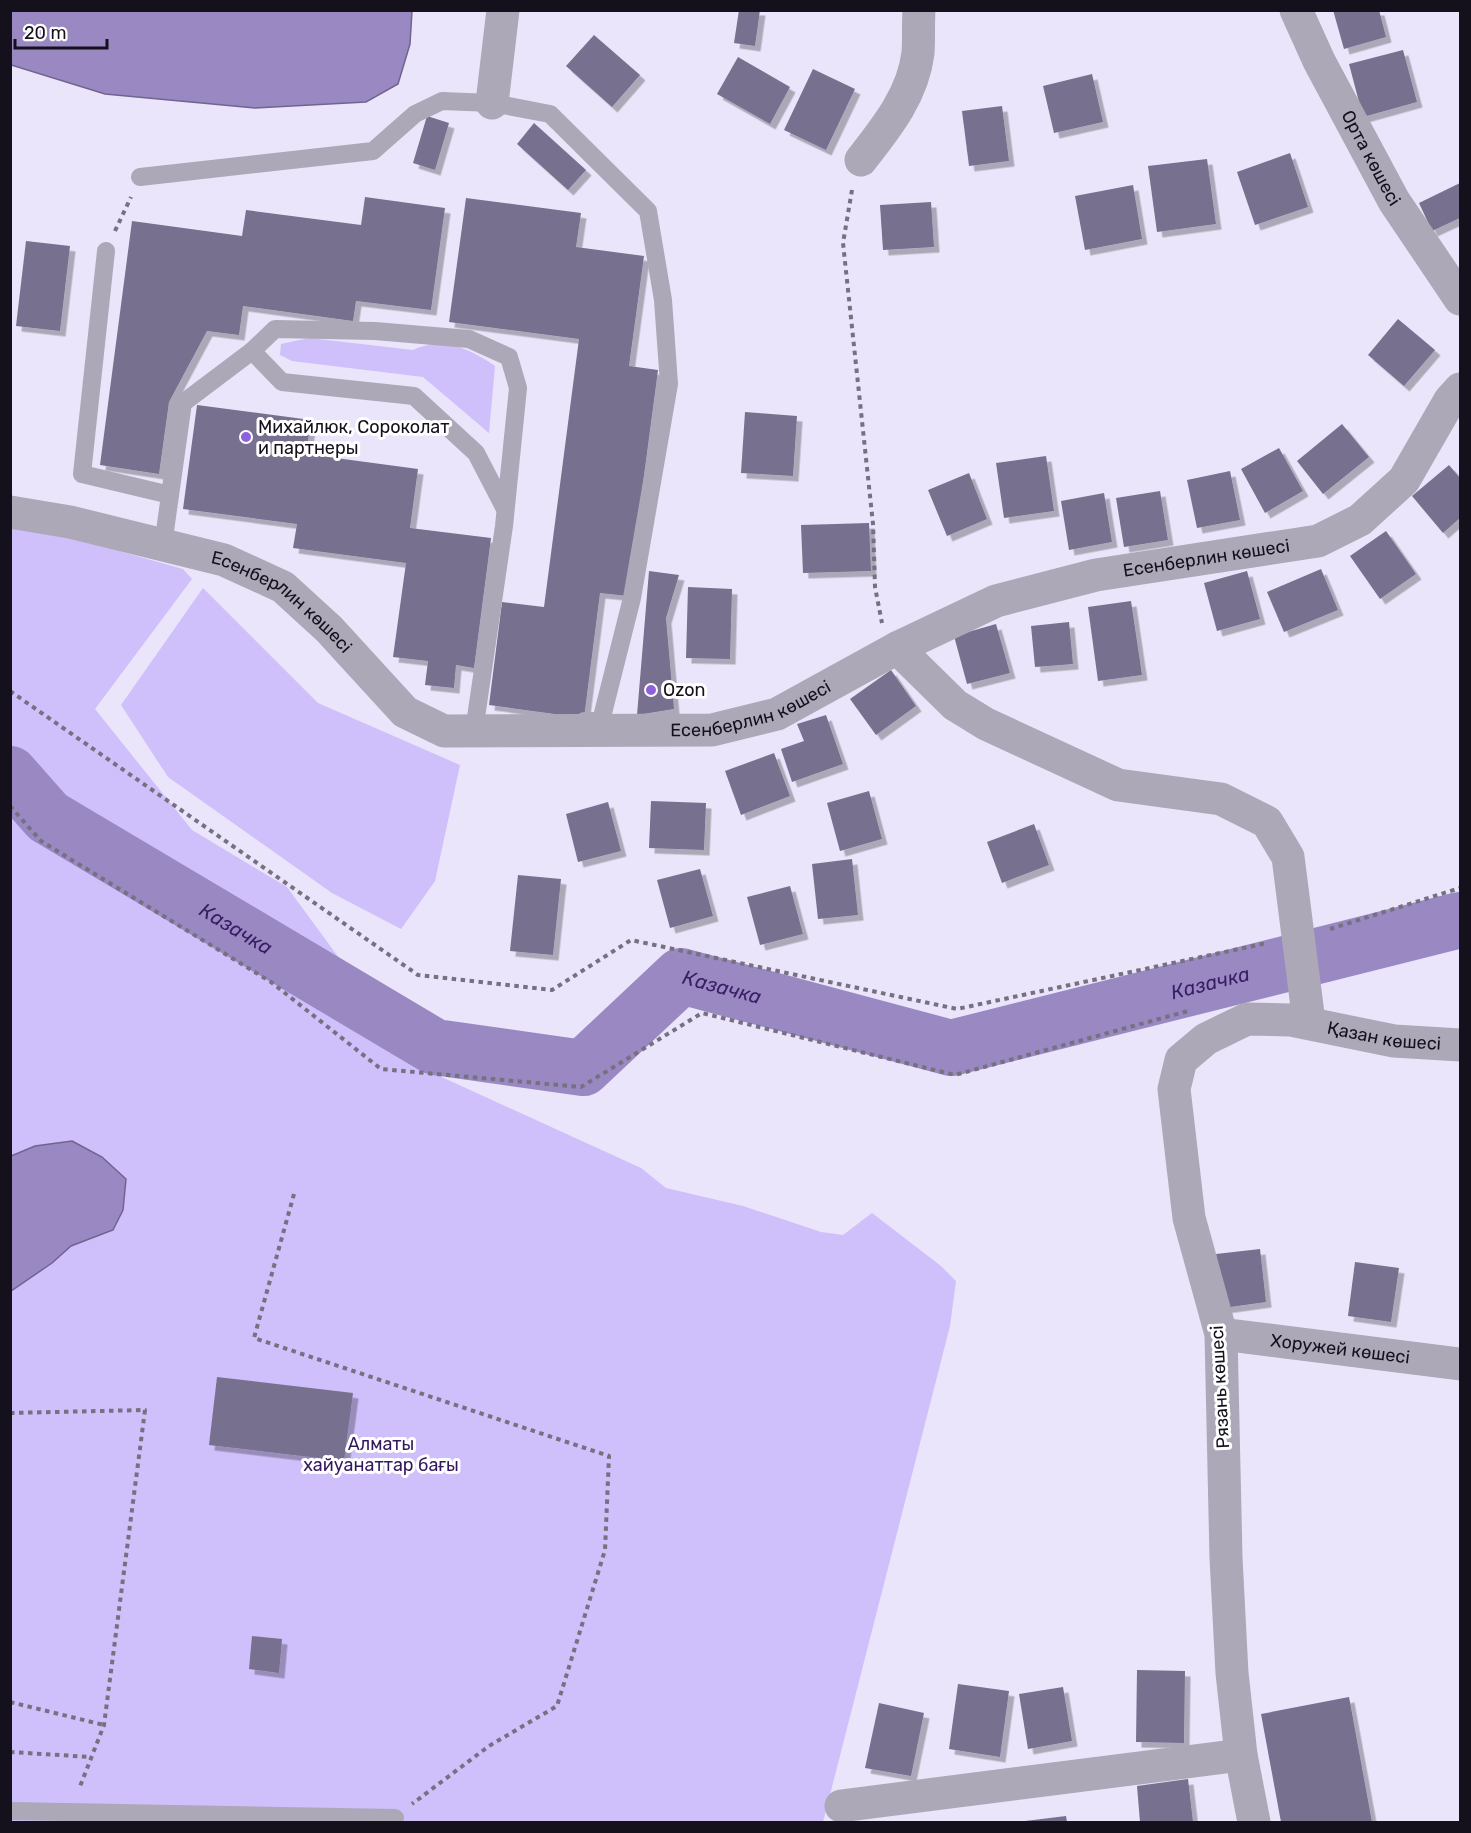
<svg xmlns="http://www.w3.org/2000/svg" width="1471" height="1833" font-family="Rubik,sans-serif">
  <style>
    .green { fill: #cfbffb }
    .water { fill: #9988c2; stroke: #716490; stroke-width: 1.5 }
    .lines { fill: none; stroke-linecap: round; stroke-linejoin: round }
    .river { stroke: #9988c2; stroke-width: 56 }
    .building { fill: #78708f; filter: url(#shadow) }
    .path { stroke: #757181; stroke-width: 4; stroke-dasharray: 4.5 4.5; stroke-linecap: butt }
    .lane { stroke: #aca8b7; stroke-width: 18 }
    .street { stroke: #aca8b7; stroke-width: 33 }
    .poi-dot { fill: #8d61db; stroke: #fff; stroke-width: 2 }
    .labels { text-anchor: middle; stroke-width: 6; stroke-linejoin: round; paint-order: stroke }
    .street-label { font-size: 18px; fill: #14101c; stroke: #fff }
    .poi-label { font-size: 18px; fill: #14101c; stroke: #fff; text-anchor: start }
    .park-label { font-size: 18px; fill: #33175d; stroke: #fff }
    .water-label { font-size: 20px; font-style: italic; fill: #391e64; stroke: #fff }
  </style>
  <defs>
    <filter id="shadow"><feDropShadow dx="5.5" dy="5.5" stdDeviation="0" flood-color="#0004"/></filter>
  </defs>
  <rect width="100%" height="100%" fill="#eae5fa"/>
  <g class="green">
    <path d="M 309,338 L 413,350 C 443,336 470,349 495,366 L 489,433 L 423,377 L 292,361 L 280,355 L 281,344 Z"/>
    <path d="M 10,526 L 58,534 L 183,569 L 192,579 L 95,709 L 192,830 L 287,887 L 372,1003 L 376,1040 L 400,1058 L 641,1168 L 666,1188 L 743,1206 L 821,1232 L 843,1235 L 872,1213 L 941,1266 L 956,1281 L 950,1326 L 823,1822 L 11,1822 Z"/>
    <path d="M 203,588 L 318,703 L 460,765 L 435,881 L 401,929 L 332,893 L 168,777 L 121,705 Z"/>
  </g>
  <g class="water">
    <path d="M 10,11 L 11,10 L 412,11 L 410,44 L 398,84 L 366,102 L 255,108 L 105,94 L 11,65 Z"/>
    <path d="M 72,1141 L 102,1157 L 126,1179 L 123,1210 L 113,1230 L 71,1246 L 52,1263 L 11,1291 L 11,1156 L 35,1146 Z"/>
  </g>
  <g class="lines">
    <path class="river" id="s1" d="M 10,774 L 48,817 L 435,1047 L 583,1068 L 681,976 L 951,1048 L 1460,920"/>
  </g>
  <g class="building">
    <path d="M 739,10 L 760,10 L 755,46 L 734,43 Z"/>
    <path d="M 1333,10 L 1379,10 L 1386,37 L 1344,49 Z"/>
    <path d="M 594,35 L 640,75 L 612,107 L 566,66 Z"/>
    <path d="M 1403,50 L 1417,102 L 1363,117 L 1349,64 Z"/>
    <path d="M 738,57 L 790,87 L 770,124 L 717,94 Z"/>
    <path d="M 813,69 L 855,89 L 826,150 L 784,130 Z"/>
    <path d="M 1092,74 L 1103,122 L 1054,133 L 1043,86 Z"/>
    <path d="M 1002,106 L 1009,161 L 969,166 L 962,111 Z"/>
    <path d="M 427,116 L 449,123 L 435,170 L 413,163 Z"/>
    <path d="M 534,123 L 586,170 L 568,190 L 517,144 Z"/>
    <path d="M 1290,153 L 1308,207 L 1255,225 L 1237,172 Z"/>
    <path d="M 1207,159 L 1216,224 L 1157,232 L 1148,166 Z"/>
    <path d="M 1460,183 L 1460,218 L 1432,231 L 1419,203 Z"/>
    <path d="M 1133,185 L 1142,239 L 1085,250 L 1075,196 Z"/>
    <path d="M 365,197 L 445,208 L 431,310 L 356,301 L 353,321 L 243,306 L 239,335 L 207,331 L 169,402 L 159,474 L 100,465 L 132,221 L 242,236 L 246,210 L 361,225 Z"/>
    <path d="M 466,198 L 581,213 L 576,247 L 644,256 L 629,366 L 658,370 L 628,596 L 600,593 L 584,718 L 489,705 L 502,602 L 544,607 L 579,339 L 449,322 Z"/>
    <path d="M 931,202 L 934,247 L 883,250 L 880,205 Z"/>
    <path d="M 26,241 L 70,246 L 60,331 L 16,326 Z"/>
    <path d="M 1398,319 L 1435,350 L 1404,386 L 1368,355 Z"/>
    <path d="M 197,405 L 311,420 L 306,454 L 418,469 L 410,528 L 491,538 L 474,668 L 456,665 L 454,688 L 425,685 L 428,661 L 393,657 L 406,563 L 293,548 L 297,524 L 183,509 Z"/>
    <path d="M 745,412 L 797,416 L 793,476 L 741,473 Z"/>
    <path d="M 1342,424 L 1369,457 L 1323,494 L 1297,461 Z"/>
    <path d="M 1279,448 L 1303,491 L 1265,513 L 1241,469 Z"/>
    <path d="M 1046,456 L 1054,511 L 1004,518 L 996,463 Z"/>
    <path d="M 1449,465 L 1460,478 L 1460,518 L 1443,533 L 1412,496 Z"/>
    <path d="M 1230,471 L 1240,520 L 1197,528 L 1187,480 Z"/>
    <path d="M 969,473 L 987,519 L 947,536 L 928,490 Z"/>
    <path d="M 1160,491 L 1168,540 L 1124,547 L 1116,498 Z"/>
    <path d="M 1104,493 L 1112,542 L 1069,550 L 1061,501 Z"/>
    <path d="M 869,523 L 871,571 L 803,573 L 801,525 Z"/>
    <path d="M 1386,531 L 1416,574 L 1380,599 L 1350,556 Z"/>
    <path d="M 1321,569 L 1338,610 L 1284,632 L 1267,592 Z"/>
    <path d="M 649,571 L 679,575 L 666,618 L 674,709 L 637,715 Z"/>
    <path d="M 1247,571 L 1260,619 L 1217,631 L 1204,583 Z"/>
    <path d="M 688,587 L 732,589 L 730,659 L 686,658 Z"/>
    <path d="M 1131,601 L 1142,675 L 1098,681 L 1088,607 Z"/>
    <path d="M 1069,622 L 1073,664 L 1035,667 L 1031,626 Z"/>
    <path d="M 996,624 L 1010,673 L 967,684 L 954,636 Z"/>
    <path d="M 891,670 L 916,706 L 876,735 L 850,699 Z"/>
    <path d="M 826,715 L 843,764 L 792,782 L 781,749 L 804,741 L 797,724 Z"/>
    <path d="M 774,753 L 790,796 L 741,815 L 725,771 Z"/>
    <path d="M 869,791 L 882,839 L 840,851 L 827,803 Z"/>
    <path d="M 651,801 L 706,803 L 704,850 L 649,848 Z"/>
    <path d="M 608,802 L 621,851 L 578,862 L 566,814 Z"/>
    <path d="M 1034,824 L 1049,865 L 1002,883 L 987,842 Z"/>
    <path d="M 852,859 L 858,915 L 818,919 L 812,864 Z"/>
    <path d="M 700,869 L 713,916 L 670,928 L 657,880 Z"/>
    <path d="M 518,875 L 561,879 L 553,955 L 510,951 Z"/>
    <path d="M 790,886 L 803,934 L 760,945 L 747,897 Z"/>
    <path d="M 1260,1249 L 1266,1302 L 1223,1308 L 1216,1254 Z"/>
    <path d="M 1355,1262 L 1399,1268 L 1391,1322 L 1348,1316 Z"/>
    <path d="M 217,1377 L 353,1393 L 344,1461 L 209,1445 Z"/>
    <path d="M 252,1636 L 282,1639 L 279,1673 L 249,1669 Z"/>
    <path d="M 1137,1670 L 1185,1671 L 1184,1743 L 1136,1742 Z"/>
    <path d="M 958,1684 L 1009,1691 L 1000,1757 L 949,1749 Z"/>
    <path d="M 1063,1687 L 1072,1741 L 1028,1749 L 1019,1694 Z"/>
    <path d="M 1349,1697 L 1372,1822 L 1281,1822 L 1261,1714 Z"/>
    <path d="M 879,1703 L 924,1713 L 911,1776 L 865,1768 Z"/>
    <path d="M 1188,1779 L 1193,1822 L 1140,1822 L 1137,1786 Z"/>
    <path d="M 1066,1816 L 1067,1822 L 1025,1822 L 1025,1821 Z"/>
  </g>
  <g class="lines">
    <g class="path">
      <path d="M 852,190 L 843,243 L 873,524 L 875,587 L 882,623"/>
      <path d="M 115,231 L 131,197"/>
      <path d="M 10,691 L 418,975 L 552,990 L 631,940 L 957,1009 L 1267,943"/>
      <path d="M 10,806 L 41,841 L 271,982 L 381,1069 L 581,1087 L 702,1013 L 955,1075 L 1188,1011"/>
      <path d="M 1330,929 L 1460,888"/>
      <path d="M 294,1194 L 254,1338 L 609,1456 L 605,1550 L 557,1706 L 489,1746 L 412,1804"/>
      <path d="M 10,1413 L 145,1410 L 104,1725 L 79,1789"/>
      <path d="M 10,1702 L 104,1725"/>
      <path d="M 10,1752 L 91,1757"/>
    </g>
    <g class="lane">
      <path d="M 140,177 L 373,151 L 415,114 L 442,101 L 492,103 L 550,114 L 648,211 L 663,300 L 669,384 L 632,598 L 601,721 L 584,721"/>
      <path d="M 106,251 L 82,474 L 170,495"/>
      <path d="M 163,545 L 183,403 L 252,351"/>
      <path d="M 474,731 L 504,526 L 518,388 L 509,357 L 469,339 L 375,331 L 275,329 L 252,351 L 282,382 L 414,396 L 476,453 L 505,509"/>
      <path d="M 10,1811 L 395,1818"/>
    </g>
    <g class="street">
      <path id="s2" d="M 1296,10 L 1319,61 L 1394,201 L 1460,299"/>
      <path d="M 492,103 L 503,10"/>
      <path d="M 861,160 C 886,128 913,95 918,53 C 919,39 918,24 919,10"/>
      <path id="s3" d="M 10,512 L 70,522 L 224,560 L 283,587 L 329,629 L 405,712 L 444,731 L 712,730 L 777,714 L 897,648 L 996,601 L 1096,575 L 1318,541 L 1360,520 L 1404,480 L 1450,400 L 1460,389"/>
      <path d="M 897,648 L 955,705 L 986,724 L 1118,785 L 1221,799 L 1267,822 L 1288,857 L 1309,1022"/>
      <path id="s4" d="M 1221,1334 L 1460,1364"/>
      <path d="M 841,1806 L 1241,1755"/>
      <path id="s5" d="M 1254,1822 L 1241,1755 L 1232,1673 L 1226,1558 L 1221,1334 L 1189,1218 L 1174,1089 L 1181,1060 L 1206,1039 L 1247,1019 L 1291,1020 L 1394,1041 L 1460,1045"/>
    </g>
  </g>
  <g class="poi-dot">
    <circle cx="246" cy="437" r="6"/>
    <circle cx="651" cy="690" r="6"/>
  </g>
  <g class="labels">
    <g class="street-label">
      <text dy="6" stroke="none"><textPath href="#s2" startOffset="166">Орта көшесі</textPath></text>
      <text dy="6" stroke="none"><textPath href="#s3" startOffset="1299">Есенберлин көшесі</textPath></text>
      <text dy="6" stroke="none"><textPath href="#s3" startOffset="291">Есенберлин көшесі</textPath></text>
      <text dy="6" stroke="none"><textPath href="#s3" startOffset="813">Есенберлин көшесі</textPath></text>
      <text dy="6" stroke="none"><textPath href="#s5" startOffset="987">Қазан көшесі</textPath></text>
      <text dy="6" stroke="none"><textPath href="#s4" startOffset="120">Хоружей көшесі</textPath></text>
      <text transform="translate(1220 1387) rotate(-93)" y="6">Рязань көшесі</text>
    </g>
    <g class="poi-label">
      <text x="258" y="433">Михайлюк, Сороколат<tspan x="258" dy="21">и партнеры</tspan></text>
      <text x="663" y="696">Ozon</text>
    </g>
    <g class="park-label">
      <text x="381" y="1450">Алматы<tspan x="381" dy="21">хайуанаттар бағы</tspan></text>
    </g>
    <g class="water-label">
      <text dy="7" stroke="none"><textPath href="#s1" startOffset="276">Казачка</textPath></text>
      <text dy="7" stroke="none"><textPath href="#s1" startOffset="1338">Казачка</textPath></text>
      <text dy="7" stroke="none"><textPath href="#s1" startOffset="834">Казачка</textPath></text>
    </g>
  </g>
  <rect width="1471" height="1833" fill="none" stroke="#14101c" stroke-width="24"/>
  <path d="M15 39v9h92v-9" fill="none" stroke="#14101c" stroke-width="3"/>
  <text x="24" y="39" font-size="18" fill="#14101c" stroke="#ffffff" stroke-width="4.5" paint-order="stroke">20 m</text>
</svg>
